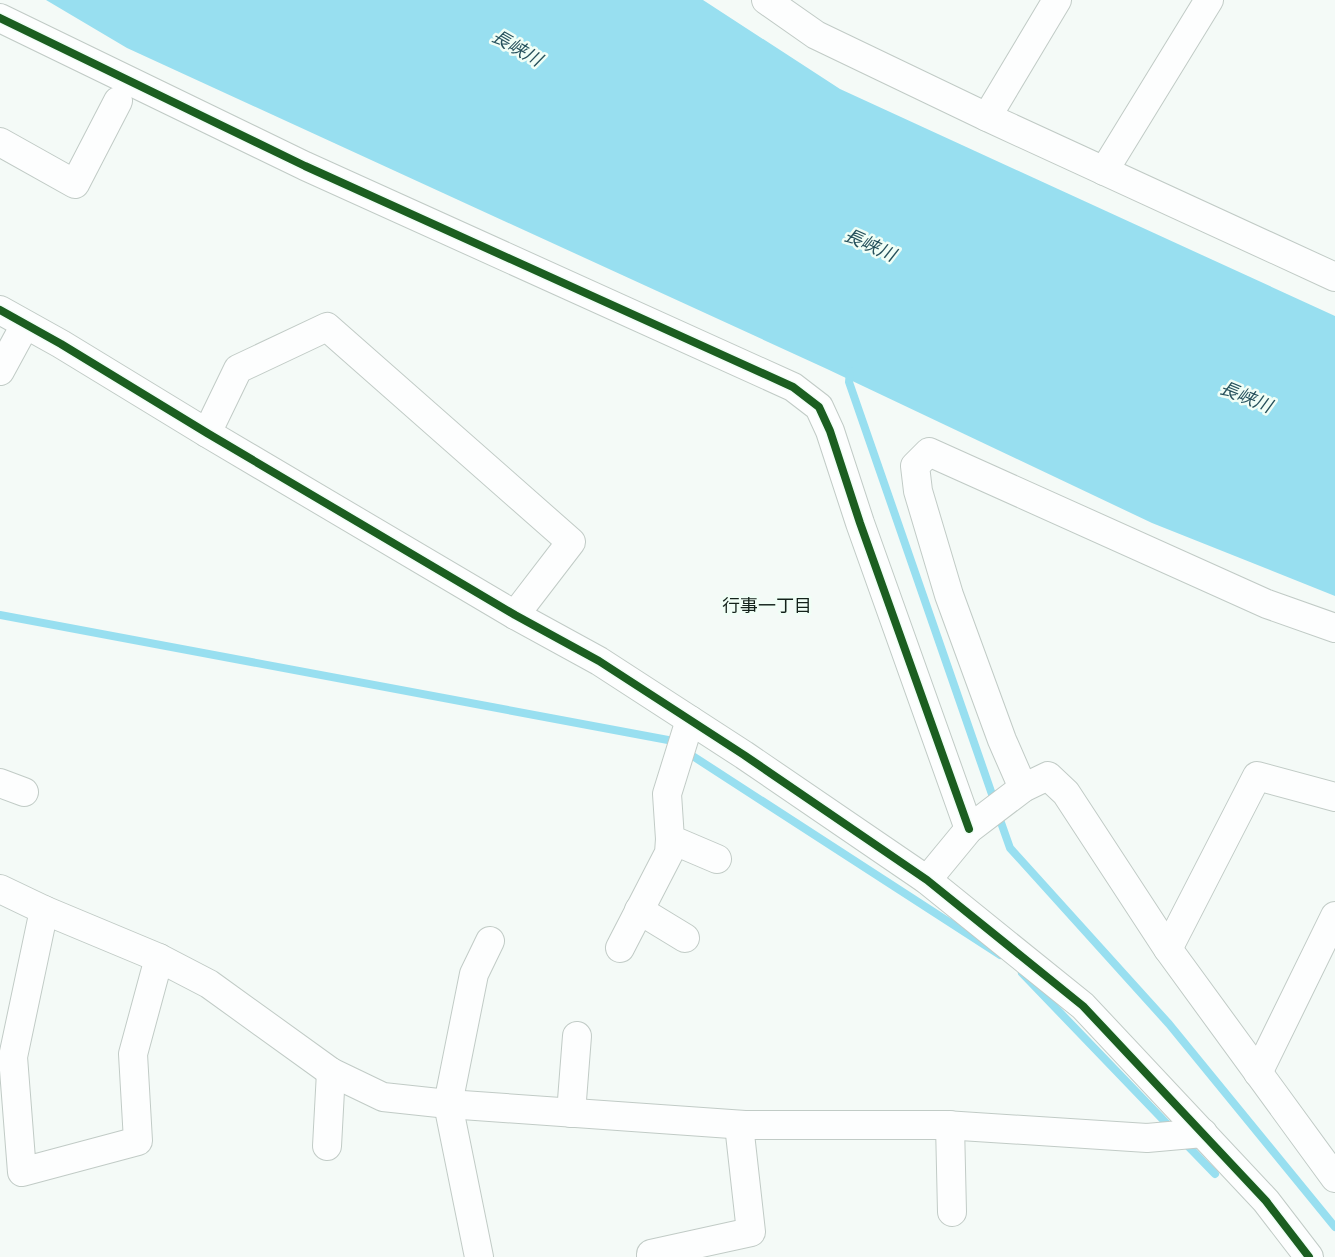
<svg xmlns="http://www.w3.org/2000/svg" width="1335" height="1257" font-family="Manrope,'Noto Sans JP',sans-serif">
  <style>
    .water { fill: #98dff0 }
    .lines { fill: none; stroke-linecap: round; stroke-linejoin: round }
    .stream { stroke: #98dff0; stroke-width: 8 }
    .minor-casing { stroke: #c1cbc6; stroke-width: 30 }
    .minor { stroke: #fdfefe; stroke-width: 28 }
    .cycleway-casing { stroke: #f0fef6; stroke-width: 11 }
    .cycleway { stroke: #1b5e20; stroke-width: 8 }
    .labels { text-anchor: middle; stroke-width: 5; stroke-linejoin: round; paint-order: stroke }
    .water-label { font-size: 18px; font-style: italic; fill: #26515c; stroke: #f0fef6 }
    .neighbourhood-label { font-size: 18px; fill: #14221b; stroke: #f0fef6 }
  </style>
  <rect width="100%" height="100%" fill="#f4faf7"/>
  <path class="water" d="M 46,0 L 703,0 L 840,89 L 1335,316 L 1335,596 L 1152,523 L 827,369 L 127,48 Z"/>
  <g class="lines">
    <g class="stream">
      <path d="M 850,371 L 849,382 L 995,803"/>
      <path d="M 0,615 L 668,740 L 1000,955"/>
      <path d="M 998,814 L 1010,848 L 1169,1024 L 1335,1227"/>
      <path d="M 1022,973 L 1172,1129"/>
      <path d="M 1183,1141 L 1215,1174"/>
    </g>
    <defs>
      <g id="minor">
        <path d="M 766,0 L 816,35 L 987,117 L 1335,277"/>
        <path d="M 0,18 L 305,166 L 793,387 L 819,407 L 830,431 L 860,523 L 969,829"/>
        <path d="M 987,117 L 1057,0"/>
        <path d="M 0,142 L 75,184 L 118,101"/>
        <path d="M 1104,171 L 1209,0"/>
        <path d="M 0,310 L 61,344 L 207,433 L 515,615 L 599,661 L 744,755 L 927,880 L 1083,1006 L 1266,1201 L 1309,1257"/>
        <path d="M 0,371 L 25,325"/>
        <path d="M 207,433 L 238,369 L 327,327 L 571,542 L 515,615"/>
        <path d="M 690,720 L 667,794 L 670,839 L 717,859"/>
        <path d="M 0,783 L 24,792"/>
        <path d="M 1023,788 L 1002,740 L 949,595 L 918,491 L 915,466 L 929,452 L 1267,604 L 1335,628"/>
        <path d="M 927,880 L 969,829 L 1023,788 L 1048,776 L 1066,793 L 1168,949 L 1335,1178"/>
        <path d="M 0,889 L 44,910 L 159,958 L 209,984 L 331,1072 L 383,1097 L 448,1104 L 745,1125 L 945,1125 L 1147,1138 L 1203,1133"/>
        <path d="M 44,910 L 13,1057 L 22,1172 L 138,1141 L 133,1054 L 159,958"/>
        <path d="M 639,910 L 685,938"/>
        <path d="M 620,948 L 669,853 L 670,839"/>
        <path d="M 1168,949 L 1257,776 L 1335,797"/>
        <path d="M 1258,1073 L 1335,916"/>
        <path d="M 571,1113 L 577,1036"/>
        <path d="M 950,1125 L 952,1212"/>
        <path d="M 327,1146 L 331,1072"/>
        <path d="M 479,1257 L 448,1104 L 474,974 L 490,941"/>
        <path d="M 651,1257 L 651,1254 L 751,1232 L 739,1125"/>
      </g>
    </defs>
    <use href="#minor" class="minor-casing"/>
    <use href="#minor" class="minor"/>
    <defs>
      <g id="cycleway">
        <path d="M 0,18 L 305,166 L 793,387 L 819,407 L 830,431 L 860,523 L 969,829"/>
        <path d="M 0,310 L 61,344 L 207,433 L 515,615 L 599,661 L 744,755 L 927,880 L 1083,1006 L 1266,1201 L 1309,1257"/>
      </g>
    </defs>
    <use href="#cycleway" class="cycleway-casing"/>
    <use href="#cycleway" class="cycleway"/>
  </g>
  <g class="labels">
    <g class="water-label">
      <text transform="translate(517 48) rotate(30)" y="6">長峡川</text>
      <text transform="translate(870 245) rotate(24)" y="6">長峡川</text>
      <text transform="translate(1246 397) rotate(22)" y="6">長峡川</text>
    </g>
    <g class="neighbourhood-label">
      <text x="767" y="612">行事一丁目</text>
    </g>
  </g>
</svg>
